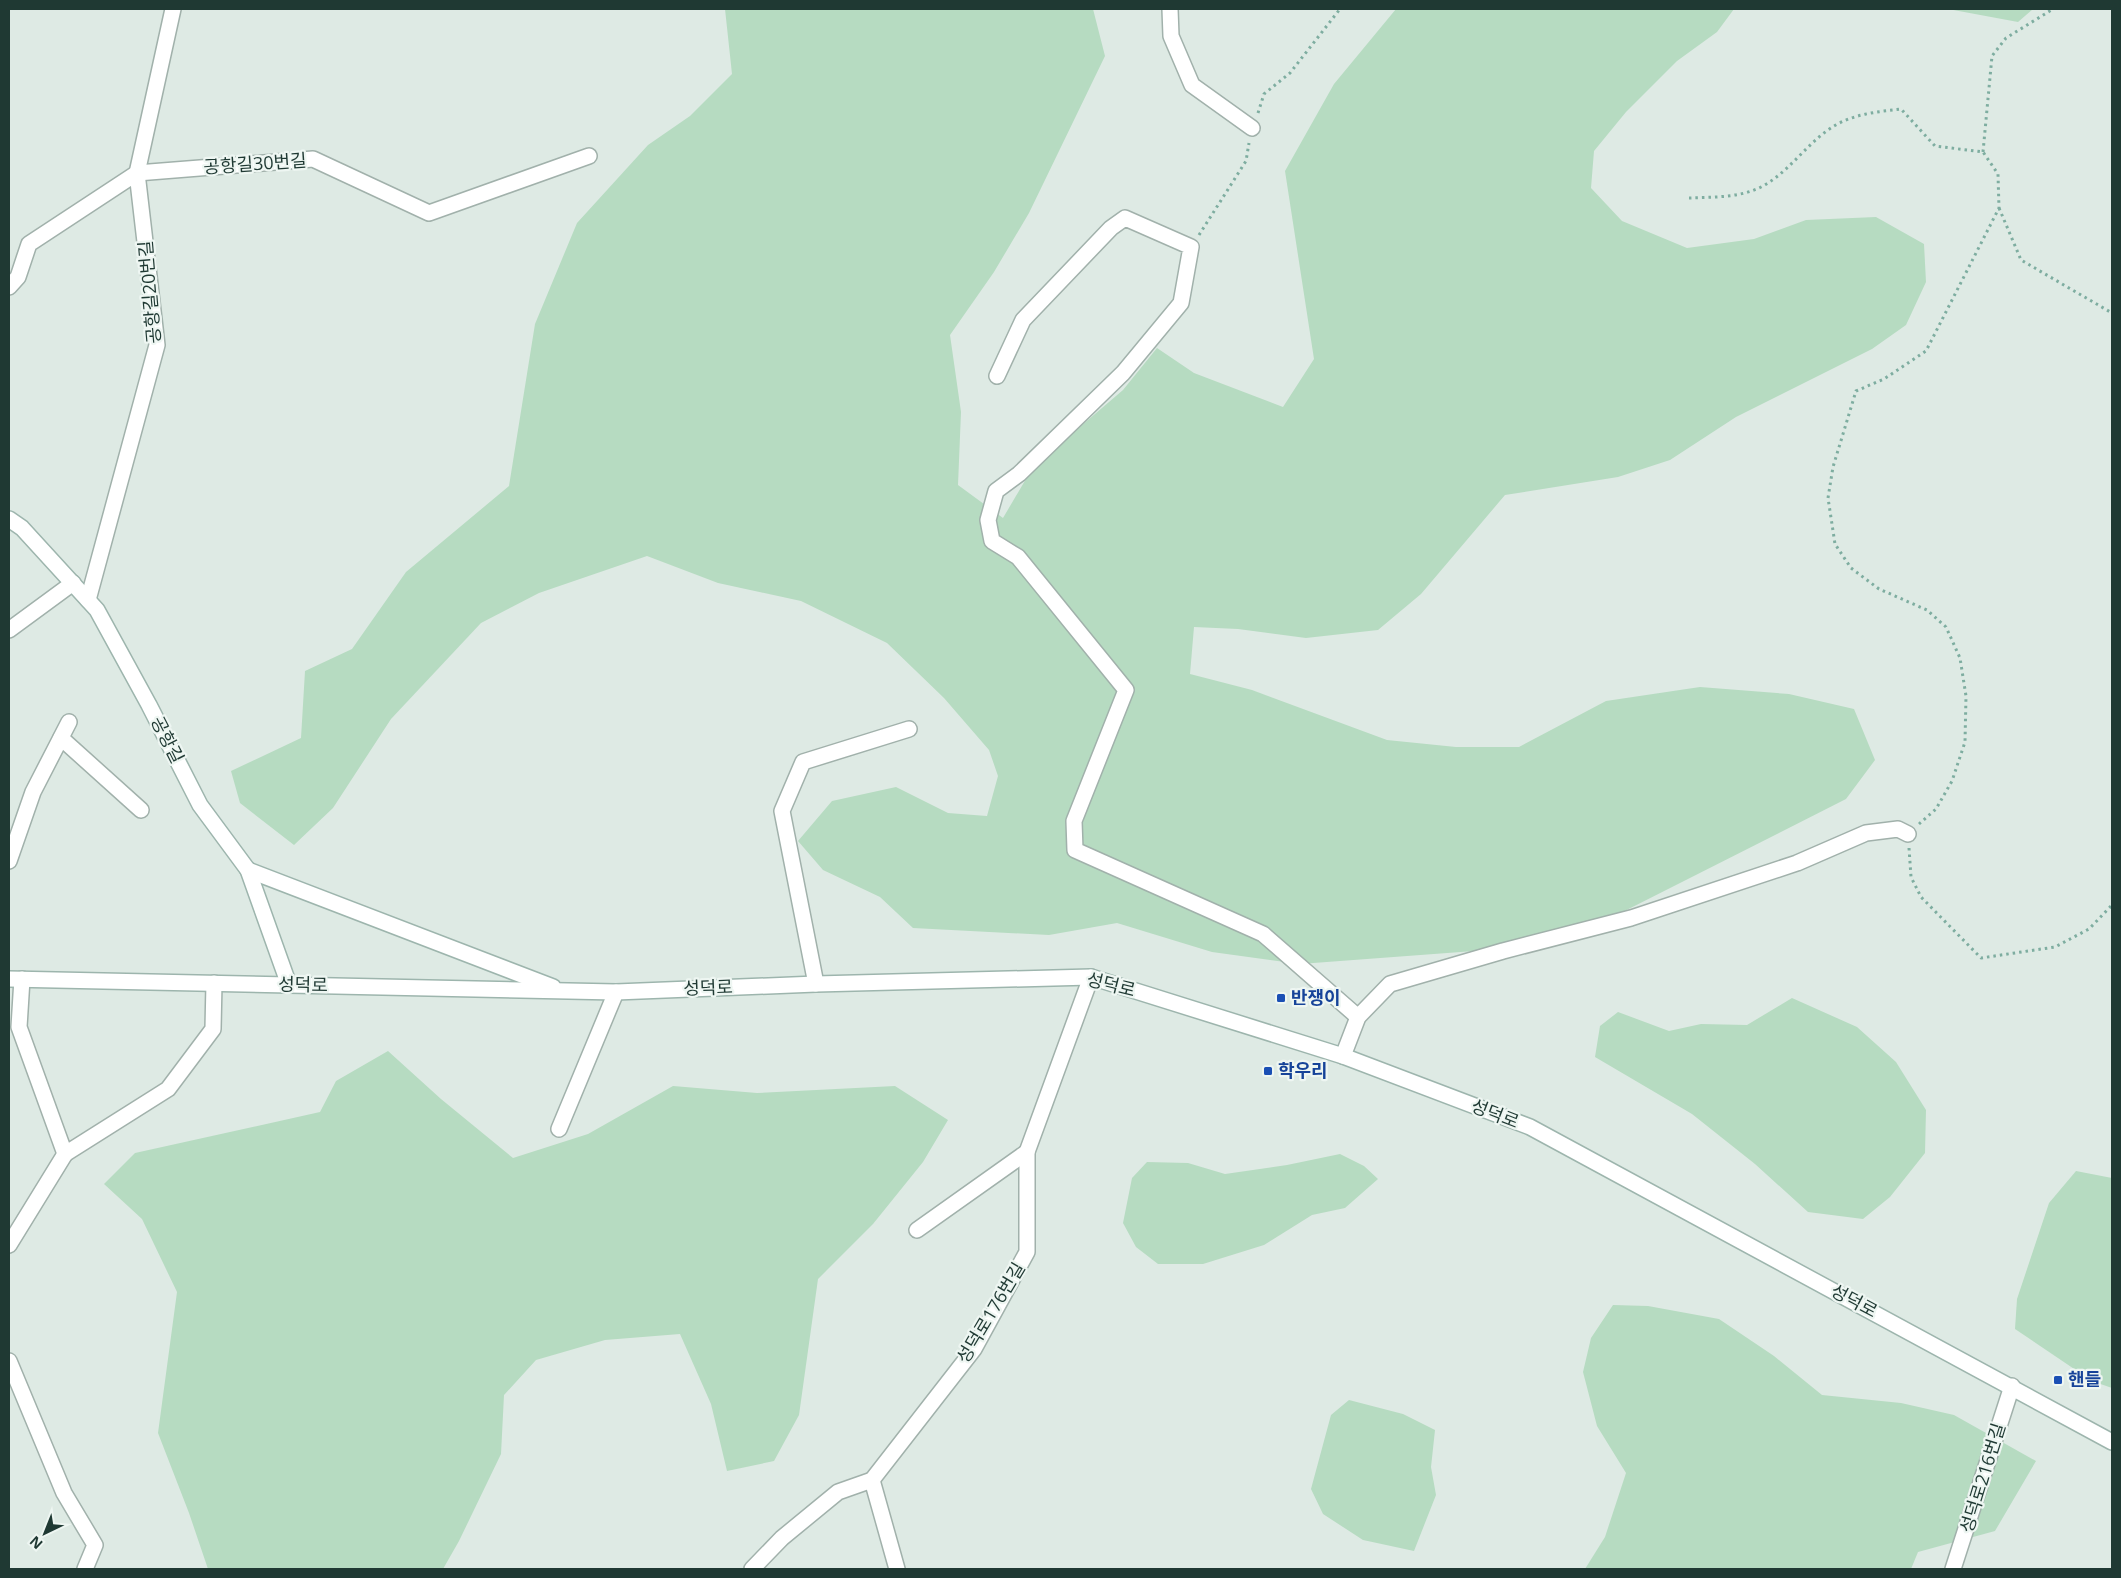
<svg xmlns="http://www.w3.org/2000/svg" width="2121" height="1578" font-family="'Open Sans','Noto Sans KR',sans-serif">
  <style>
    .green { fill: #b6dbc1 }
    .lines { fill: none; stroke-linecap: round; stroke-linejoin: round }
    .street-casing { stroke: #a1b1ab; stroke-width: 18 }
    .secondary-casing { stroke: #9db5ad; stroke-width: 18 }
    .path { stroke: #7eada0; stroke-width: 3; stroke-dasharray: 2.5 4; stroke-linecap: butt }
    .street { stroke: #fff; stroke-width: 15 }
    .secondary { stroke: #fff; stroke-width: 15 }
    .transit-dot { fill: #1a4fb4; stroke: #eef6f2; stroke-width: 2 }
    .labels { text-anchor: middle; stroke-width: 4.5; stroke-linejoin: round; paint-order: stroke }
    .street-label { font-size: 18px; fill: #1f3933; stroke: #eef6f2 }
    .transit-label { font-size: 18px; font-weight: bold; fill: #164399; stroke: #eef6f2; text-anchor: start }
  </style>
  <rect width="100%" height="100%" fill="#deeae4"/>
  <g class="green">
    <path d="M 725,9 L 1093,9 L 1105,56 L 1029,213 L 994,272 L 950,335 L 961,412 L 958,485 L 1003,518 L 1033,467 L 1123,390 L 1157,348 L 1194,373 L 1283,407 L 1314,359 L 1285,171 L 1334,84 L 1396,9 L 1734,9 L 1717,32 L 1677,61 L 1626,112 L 1594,151 L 1591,188 L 1622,221 L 1687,248 L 1754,239 L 1806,220 L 1876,217 L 1924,244 L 1926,282 L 1906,325 L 1872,349 L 1736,417 L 1670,460 L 1618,477 L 1505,495 L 1421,594 L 1378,630 L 1306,638 L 1238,629 L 1194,627 L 1190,674 L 1252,690 L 1387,740 L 1456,747 L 1519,747 L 1606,701 L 1700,687 L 1789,694 L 1854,709 L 1875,760 L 1846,799 L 1585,931 L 1474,951 L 1300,964 L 1212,952 L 1117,923 L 1049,935 L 913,928 L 880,897 L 823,870 L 798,841 L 832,801 L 896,787 L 948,813 L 987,816 L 998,776 L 989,750 L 944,698 L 887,643 L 801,601 L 718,583 L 647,556 L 539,593 L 481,623 L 391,719 L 333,808 L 294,845 L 240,803 L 231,771 L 301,738 L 305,671 L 352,649 L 406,572 L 509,486 L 535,324 L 577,223 L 648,145 L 690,116 L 732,74 Z"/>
    <path d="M 1948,9 L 2033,9 L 2018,22 Z"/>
    <path d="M 1792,998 L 1857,1027 L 1896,1062 L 1926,1110 L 1925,1153 L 1890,1197 L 1863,1219 L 1808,1212 L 1755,1164 L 1692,1114 L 1595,1057 L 1600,1026 L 1618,1012 L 1669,1031 L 1701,1024 L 1747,1025 Z"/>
    <path d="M 388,1051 L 441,1099 L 513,1158 L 588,1134 L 673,1086 L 757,1093 L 895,1086 L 948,1120 L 923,1162 L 873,1224 L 818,1279 L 799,1415 L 774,1461 L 727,1471 L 711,1404 L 680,1334 L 605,1340 L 536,1360 L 504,1395 L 501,1454 L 459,1541 L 443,1569 L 208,1569 L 189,1513 L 158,1433 L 177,1292 L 142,1219 L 104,1184 L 135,1153 L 320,1112 L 336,1081 Z"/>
    <path d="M 1340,1154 L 1364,1166 L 1378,1179 L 1345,1208 L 1312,1215 L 1264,1245 L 1203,1264 L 1158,1264 L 1136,1247 L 1123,1223 L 1132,1178 L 1147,1162 L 1188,1163 L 1225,1174 L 1287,1165 Z"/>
    <path d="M 2076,1171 L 2112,1178 L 2112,1388 L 2092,1381 L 2015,1329 L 2017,1299 L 2049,1203 Z"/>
    <path d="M 1613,1305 L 1648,1306 L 1719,1319 L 1774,1356 L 1822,1395 L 1901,1403 L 1954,1415 L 2036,1461 L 1995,1531 L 1918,1552 L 1911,1569 L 1585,1569 L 1605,1537 L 1626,1473 L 1597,1426 L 1583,1372 L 1591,1338 Z"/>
    <path d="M 1349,1400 L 1403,1414 L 1435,1430 L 1431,1467 L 1436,1495 L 1414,1551 L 1363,1540 L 1323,1514 L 1311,1489 L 1331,1415 Z"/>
  </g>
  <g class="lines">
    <defs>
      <g id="street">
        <path d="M 1170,9 L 1171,36 L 1192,85 L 1252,128"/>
        <path d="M 9,287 L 18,277 L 29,244 L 137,173 L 313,159 L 429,213 L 589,156"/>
        <path d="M 997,376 L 1023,320 L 1111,228 L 1125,218 L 1191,247 L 1181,303 L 1123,373 L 1019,474 L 996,491 L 988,520 L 992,541 L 1018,557 L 1126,690 L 1074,821 L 1075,850 L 1263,934 L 1358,1017"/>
        <path d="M 88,600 L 157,345 L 137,173 L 173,9"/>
        <path d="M 9,630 L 73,583"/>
        <path d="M 61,738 L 141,810"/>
        <path d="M 9,861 L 33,792 L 69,722"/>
        <path d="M 22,979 L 19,1027 L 65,1154 L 168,1089 L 213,1029 L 214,983"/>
        <path d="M 816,984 L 782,811 L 803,762 L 909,729"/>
        <path d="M 1343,1056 L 1358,1017 L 1390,984 L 1503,951 L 1631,918 L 1797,863 L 1866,833 L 1898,829 L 1908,834"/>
        <path d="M 559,1129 L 616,992"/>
        <path d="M 917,1230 L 1027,1152"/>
        <path d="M 9,1245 L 65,1154"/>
        <path d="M 9,1361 L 64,1493 L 95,1545 L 85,1569"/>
        <path d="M 872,1480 L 897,1569"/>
        <path d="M 752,1569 L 782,1538 L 838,1492 L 872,1480 L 974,1349 L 1027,1252 L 1027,1152 L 1091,977"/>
        <path d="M 1953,1569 L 2012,1386"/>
      </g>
      <g id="secondary">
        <path d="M 9,519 L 22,528 L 97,610 L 149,705 L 200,805 L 248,870 L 289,985"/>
        <path d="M 248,870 L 553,987"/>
        <path d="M 9,979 L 616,992 L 816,984 L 1091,977 L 1343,1056 L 1530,1127 L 2112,1442"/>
      </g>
    </defs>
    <use href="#street" class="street-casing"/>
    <use href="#secondary" class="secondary-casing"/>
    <g class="path">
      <path d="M 1258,113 L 1264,94 L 1290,73 L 1340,9"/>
      <path d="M 1983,152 L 1992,56 L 2006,38 L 2053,9"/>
      <path d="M 1689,198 C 1712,197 1739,198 1761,187 C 1788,173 1804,147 1828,130 C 1850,114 1876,112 1901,109 L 1935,146 L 1983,152 L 1998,174 L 1999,208 L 1926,351 L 1884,379 L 1856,391 L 1833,467 L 1828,498 L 1835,544 L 1851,568 L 1879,589 L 1927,610 L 1946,627 L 1960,658 L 1966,696 L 1965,742 L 1952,781 L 1936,809 L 1919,824"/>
      <path d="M 1999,208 L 2021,260 L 2112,313"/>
      <path d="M 1199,235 L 1246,161 L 1249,143"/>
      <path d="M 1909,848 L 1911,877 L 1921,897 L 1981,958 L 2055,947 L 2089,929 L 2112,905"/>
    </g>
    <use href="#street" class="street"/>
    <use href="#secondary" class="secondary"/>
  </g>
  <g class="transit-dot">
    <rect x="1276" y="993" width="10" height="10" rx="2.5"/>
    <rect x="1263" y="1066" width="10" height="10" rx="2.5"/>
    <rect x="2053" y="1375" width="10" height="10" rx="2.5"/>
  </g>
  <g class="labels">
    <g class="street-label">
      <text transform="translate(255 164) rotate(-4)" y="6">공항길30번길</text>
      <text transform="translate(150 292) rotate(-95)" y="6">공항길20번길</text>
      <text transform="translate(167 740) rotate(63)" y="6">공항길</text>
      <text transform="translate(303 985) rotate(1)" y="6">성덕로</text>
      <text transform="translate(1111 985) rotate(14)" y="6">성덕로</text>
      <text transform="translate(708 988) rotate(-2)" y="6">성덕로</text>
      <text transform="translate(1495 1114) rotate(21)" y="6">성덕로</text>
      <text transform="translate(1854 1301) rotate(28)" y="6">성덕로</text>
      <text transform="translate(991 1313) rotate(-59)" y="6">성덕로176번길</text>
      <text transform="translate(1983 1478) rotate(-73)" y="6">성덕로216번길</text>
    </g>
    <g class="transit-label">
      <text x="1291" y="1004">반쟁이</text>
      <text x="1278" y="1077">학우리</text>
      <text x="2068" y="1386">핸들</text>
    </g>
  </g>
  <rect width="2121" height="1578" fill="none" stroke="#1f3933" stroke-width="20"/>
  <g transform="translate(45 1533) rotate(223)" stroke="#eef6f2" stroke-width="4" paint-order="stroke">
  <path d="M0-4L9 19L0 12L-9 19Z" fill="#1f3933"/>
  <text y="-8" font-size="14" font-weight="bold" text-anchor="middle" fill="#1f3933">N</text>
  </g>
</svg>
